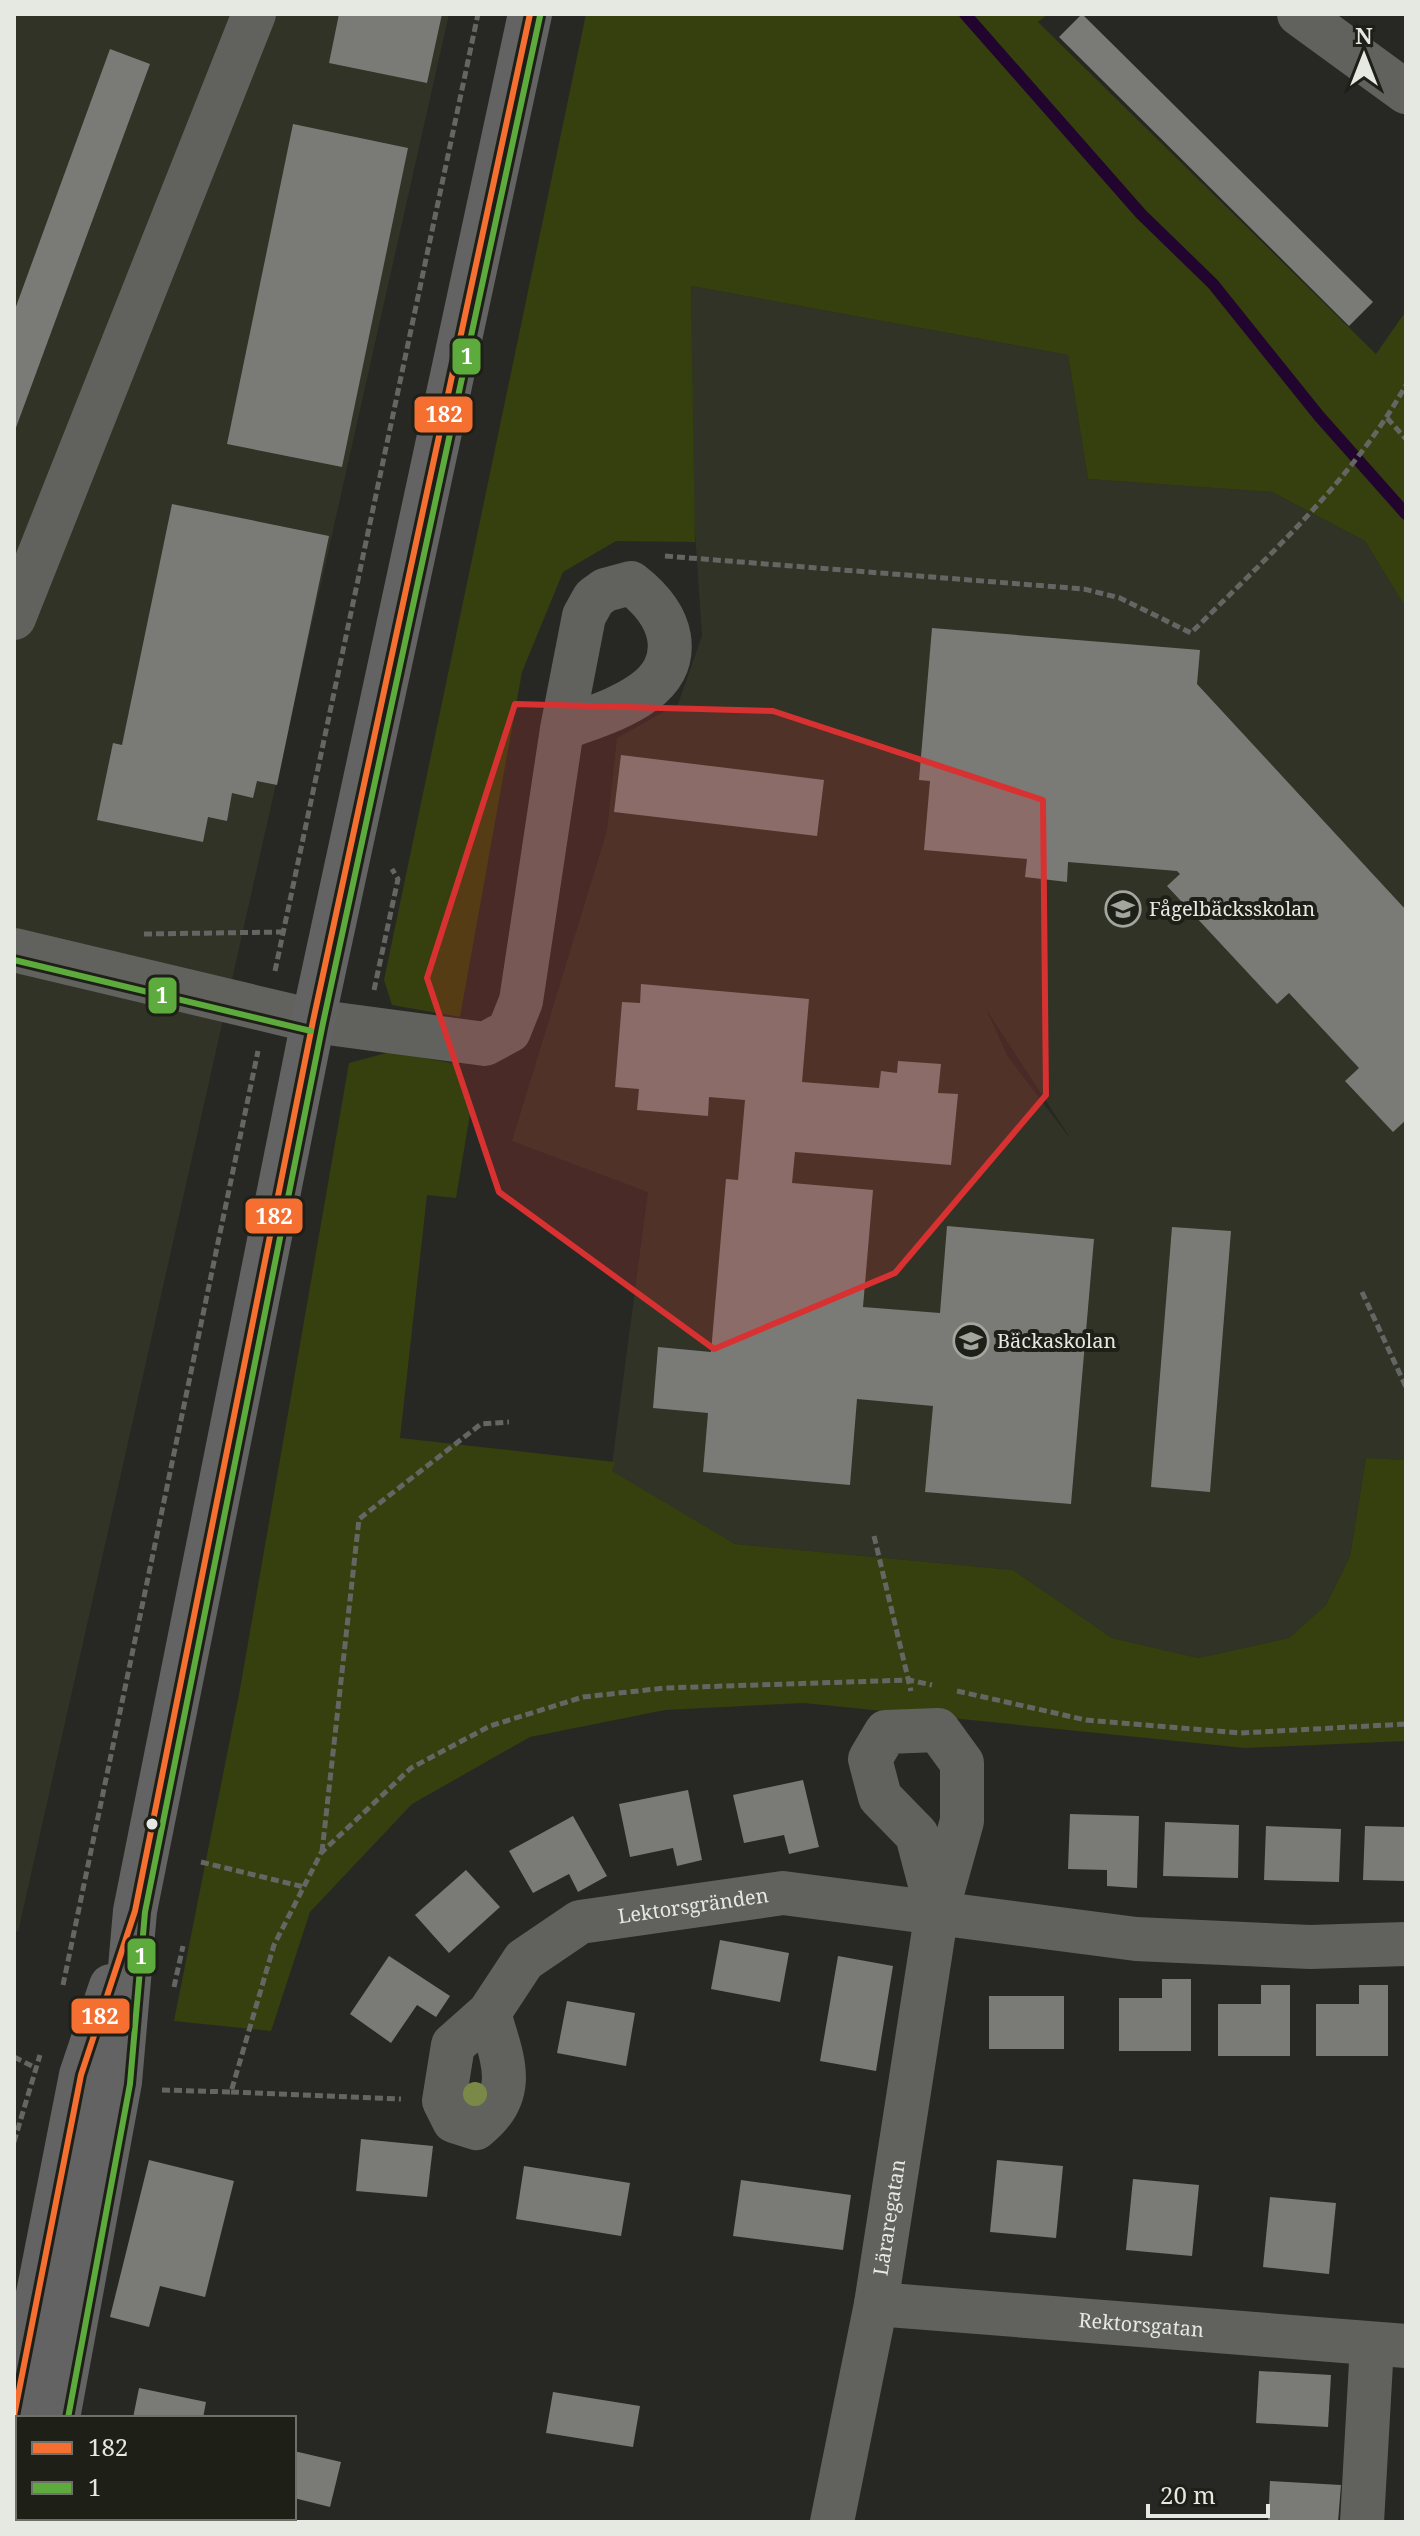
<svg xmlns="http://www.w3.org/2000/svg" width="1420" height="2536" font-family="'Noto Serif',serif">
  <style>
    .built { fill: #303326; fill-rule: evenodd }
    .green { fill: #363f0e }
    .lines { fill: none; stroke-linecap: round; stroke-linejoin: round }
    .stream { stroke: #22052f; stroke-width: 12 }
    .building { fill: #7a7b77 }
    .path { stroke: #656663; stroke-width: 5; stroke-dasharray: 8 4; stroke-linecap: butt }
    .minor { stroke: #61625e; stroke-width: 44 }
    .major { stroke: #636363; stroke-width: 44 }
    .bus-1-casing { stroke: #1e2018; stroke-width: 12 }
    .bus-2-casing { stroke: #1e2018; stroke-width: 12 }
    .bus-1 { stroke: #f46f30; stroke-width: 6 }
    .bus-2 { stroke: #5dab3c; stroke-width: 6 }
    .tree { fill: #7b8948 }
    .marked { fill: #d73231; fill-opacity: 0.2; stroke: #d73231; stroke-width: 6; stroke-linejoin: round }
    .bus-dot { fill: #e6e8e2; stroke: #1e2018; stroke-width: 3 }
    .labels { text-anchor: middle; stroke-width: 8; stroke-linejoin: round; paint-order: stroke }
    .poi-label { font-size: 20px; fill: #e6e8e2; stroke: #1e2018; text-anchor: start }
    .street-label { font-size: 20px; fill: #e6e8e2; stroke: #1e2018 }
    .line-badge { stroke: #1e2018; stroke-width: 3 }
    .badge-label { font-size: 22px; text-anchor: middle; font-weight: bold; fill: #fff }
  </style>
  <rect width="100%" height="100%" fill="#272823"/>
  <g class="built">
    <path d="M 14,14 L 449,14 L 18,1932 L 14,1931 Z"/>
    <path d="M 691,286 L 1068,355 L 1088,479 L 1272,492 L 1365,541 L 1406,608 L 1406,1460 L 1366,1458 L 1350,1556 L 1326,1605 L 1289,1638 L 1198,1658 L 1112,1638 L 1013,1570 L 735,1544 L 611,1471 L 648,1192 L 512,1141 L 607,831 L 617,738 L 678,704 L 702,636 L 694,517 ZM 986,1009 L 1069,1136 L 1069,1137 L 1008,1057 Z"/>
  </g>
  <g class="green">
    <path d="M 586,14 L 1048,14 L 1038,22 L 1376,354 L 1406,311 L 1406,608 L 1365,541 L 1272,492 L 1088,479 L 1068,355 L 691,286 L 695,542 L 616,541 L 563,572 L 522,672 L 460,1017 L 392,1005 L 384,980 Z"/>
    <path d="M 390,1052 L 457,1064 L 472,1102 L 456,1198 L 427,1195 L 400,1438 L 615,1462 L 612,1471 L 735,1544 L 1013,1570 L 1112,1638 L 1198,1658 L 1289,1638 L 1326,1605 L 1350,1556 L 1366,1458 L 1406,1460 L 1406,1741 L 1245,1748 L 804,1703 L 665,1710 L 530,1737 L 412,1804 L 310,1912 L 271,2031 L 174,2021 L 240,1689 L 349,1063 Z"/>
  </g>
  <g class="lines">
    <path class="stream" d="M 965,14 L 1141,214 L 1213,284 L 1319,416 L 1406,514"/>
  </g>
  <g class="building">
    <path d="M 339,14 L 442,14 L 427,83 L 329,63 Z"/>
    <path d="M 1082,14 L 1373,302 L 1349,326 L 1059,37 Z"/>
    <path d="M 110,49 L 150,64 L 14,433 L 14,312 Z"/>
    <path d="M 293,124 L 408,148 L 342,467 L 227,444 Z"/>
    <path d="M 172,504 L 329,536 L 277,785 L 257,781 L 253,798 L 232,793 L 227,821 L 208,817 L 203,842 L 97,820 L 113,743 L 122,745 Z"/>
    <path d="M 932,628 L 1200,650 L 1197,684 L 1406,910 L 1406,1120 L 1393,1132 L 1345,1081 L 1359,1068 L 1289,993 L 1277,1004 L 1167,886 L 1180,874 L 1177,871 L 1068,862 L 1067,882 L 1025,877 L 1027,859 L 924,850 L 930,781 L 919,780 Z"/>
    <path d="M 621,755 L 824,780 L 817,836 L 614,812 Z"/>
    <path d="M 641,984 L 809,999 L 802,1082 L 879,1088 L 881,1071 L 897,1073 L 898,1061 L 941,1064 L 938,1093 L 958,1094 L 951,1165 L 795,1152 L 792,1183 L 873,1190 L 863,1307 L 940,1313 L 947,1226 L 1094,1239 L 1071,1504 L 925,1492 L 933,1406 L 857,1399 L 850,1485 L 703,1472 L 708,1413 L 653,1408 L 658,1347 L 711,1352 L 726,1179 L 738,1180 L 745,1100 L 709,1097 L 708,1116 L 637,1110 L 639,1089 L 615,1087 L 622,1002 L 640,1003 Z"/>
    <path d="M 1172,1227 L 1231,1231 L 1210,1492 L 1151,1487 Z"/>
    <path d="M 803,1780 L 819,1847 L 789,1854 L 784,1835 L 744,1843 L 733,1795 Z"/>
    <path d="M 688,1790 L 702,1860 L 677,1866 L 673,1848 L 630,1857 L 619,1804 Z"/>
    <path d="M 1070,1814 L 1139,1816 L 1137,1888 L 1107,1886 L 1107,1870 L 1068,1869 Z"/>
    <path d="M 573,1816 L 607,1876 L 578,1892 L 569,1874 L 533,1893 L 509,1851 Z"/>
    <path d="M 1165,1822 L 1239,1825 L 1238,1878 L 1163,1876 Z"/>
    <path d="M 1266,1826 L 1341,1829 L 1339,1882 L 1264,1880 Z"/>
    <path d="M 1365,1826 L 1406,1827 L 1406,1881 L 1363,1880 Z"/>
    <path d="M 466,1870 L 500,1907 L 449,1953 L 415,1915 Z"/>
    <path d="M 720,1940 L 789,1953 L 780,2002 L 711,1989 Z"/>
    <path d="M 389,1956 L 450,1996 L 436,2017 L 417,2005 L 391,2043 L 350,2014 Z"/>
    <path d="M 838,1956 L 893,1966 L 876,2071 L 820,2061 Z"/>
    <path d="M 1162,1979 L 1191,1979 L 1191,2051 L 1119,2051 L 1119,1998 L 1162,1998 Z"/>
    <path d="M 1261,1985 L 1290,1985 L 1290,2056 L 1218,2056 L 1218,2004 L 1261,2004 Z"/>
    <path d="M 1359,1985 L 1388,1985 L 1388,2056 L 1316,2056 L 1316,2004 L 1359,2004 Z"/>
    <rect x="989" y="1996" width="75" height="53"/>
    <path d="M 567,2001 L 635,2013 L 626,2066 L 557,2053 Z"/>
    <path d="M 361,2139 L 433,2146 L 427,2197 L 356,2191 Z"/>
    <path d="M 149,2160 L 234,2181 L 205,2297 L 160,2286 L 149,2327 L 110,2317 Z"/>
    <path d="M 997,2160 L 1063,2166 L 1056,2238 L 990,2232 Z"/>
    <path d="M 524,2166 L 630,2183 L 621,2236 L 516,2219 Z"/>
    <path d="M 1133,2179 L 1199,2185 L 1192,2256 L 1126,2250 Z"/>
    <path d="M 741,2180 L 851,2195 L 843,2250 L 733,2236 Z"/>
    <path d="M 1270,2197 L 1336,2203 L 1329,2274 L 1263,2267 Z"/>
    <path d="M 1259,2371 L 1331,2375 L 1328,2427 L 1256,2423 Z"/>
    <path d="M 139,2388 L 206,2402 L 203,2418 L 133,2418 Z"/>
    <path d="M 553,2392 L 640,2406 L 633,2447 L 546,2433 Z"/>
    <path d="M 294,2451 L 341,2462 L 330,2507 L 294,2498 Z"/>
    <path d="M 1270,2481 L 1341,2485 L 1338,2522 L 1268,2522 Z"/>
  </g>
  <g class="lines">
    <g class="path">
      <path d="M 1387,418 L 1406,439"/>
      <path d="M 665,556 L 1084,589 L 1120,598 L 1191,633 C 1268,556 1352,481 1406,385"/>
      <path d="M 144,934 L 283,932"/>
      <path d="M 275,971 L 478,14"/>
      <path d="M 374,990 L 398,879 L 392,869"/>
      <path d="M 1362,1292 L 1406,1387"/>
      <path d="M 874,1536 L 911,1691"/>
      <path d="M 957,1691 L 1086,1720 L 1241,1733 L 1406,1724"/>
      <path d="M 322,1852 L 359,1519 L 481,1424 L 509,1422"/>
      <path d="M 201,1862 L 304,1887"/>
      <path d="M 63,1985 L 258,1051"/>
      <path d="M 174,1987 L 183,1946"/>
      <path d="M 14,2057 L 34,2067"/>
      <path d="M 162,2090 L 231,2092 L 274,1945 L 321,1853 L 411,1768 L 490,1726 L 583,1697 L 665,1688 L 909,1680 L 932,1685"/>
      <path d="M 231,2092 L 401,2099"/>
      <path d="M 14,2142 L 40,2055"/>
    </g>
    <g class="minor">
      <path d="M 1299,14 L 1406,92"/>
      <path d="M 14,618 L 254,14"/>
      <path d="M 14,950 L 313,1021 L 485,1044 L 509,1031 L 521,1001 L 562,729 L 584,616 L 594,598 L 605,590 L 631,583 C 649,597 665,614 669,637 C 678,695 604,712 562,729"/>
      <path id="s1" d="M 489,2013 C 502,2059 520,2093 476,2128 L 454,2121 L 444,2101 L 453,2045 L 489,2013 L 524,1960 L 580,1922 L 783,1893 L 1136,1939 L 1310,1947 L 1406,1944"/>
      <path id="s2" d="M 876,2304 L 1406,2346"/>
      <path id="s3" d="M 832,2522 L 876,2304 L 937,1911 L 962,1821 L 962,1763 L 938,1730 L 886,1732 L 870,1759 L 880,1797 L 917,1835 L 937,1911"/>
      <path d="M 1362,2522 L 1372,2345"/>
    </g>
    <g class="major">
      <path d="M 14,2416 L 81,2075 L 111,1986"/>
      <path d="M 58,2418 L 120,2082 L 135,1911 L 313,1021 L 530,14"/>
      <path d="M 39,2522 L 40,2518"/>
    </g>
    <defs>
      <path id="bus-1" d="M 14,2416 L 81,2075 L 135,1911 L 313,1021 L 530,14"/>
      <g id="bus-2">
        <path d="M 14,960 L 311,1031"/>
        <path d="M 68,2418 L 130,2084 L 145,1912 L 323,1023 L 540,16"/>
      </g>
    </defs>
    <use href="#bus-1" class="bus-1-casing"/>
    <use href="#bus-2" class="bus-2-casing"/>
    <use href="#bus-1" class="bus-1"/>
    <use href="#bus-2" class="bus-2"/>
  </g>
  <circle class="tree" cx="475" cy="2094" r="12"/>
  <path class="marked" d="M 515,704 L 773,711 L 1043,800 L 1046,1095 L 895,1273 L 714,1349 L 499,1192 L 427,978 Z"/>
  <defs>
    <symbol id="school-ring" viewBox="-11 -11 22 22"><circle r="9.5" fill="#1e2018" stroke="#a3a59f" stroke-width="1.5"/><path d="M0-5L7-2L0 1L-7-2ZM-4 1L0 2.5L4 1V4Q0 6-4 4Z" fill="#a3a59f"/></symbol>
  </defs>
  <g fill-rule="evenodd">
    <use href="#school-ring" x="1103" y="889" width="40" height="40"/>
    <use href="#school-ring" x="951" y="1321" width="40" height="40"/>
  </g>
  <circle class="bus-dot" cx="152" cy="1824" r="7"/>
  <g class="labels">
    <g class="poi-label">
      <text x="1149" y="916">Fågelbäcksskolan</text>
      <text x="997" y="1348">Bäckaskolan</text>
    </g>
    <g class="street-label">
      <text dy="7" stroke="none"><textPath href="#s1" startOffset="522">Lektorsgränden</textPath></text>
      <text dy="7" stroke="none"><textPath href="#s3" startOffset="310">Läraregatan</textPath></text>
      <text dy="7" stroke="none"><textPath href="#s2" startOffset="266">Rektorsgatan</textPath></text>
    </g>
  </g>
  <g class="line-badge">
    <rect x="451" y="337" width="31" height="39" rx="8" fill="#5dab3c"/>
    <rect x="413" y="395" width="61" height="39" rx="8" fill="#f46f30"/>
    <rect x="147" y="976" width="31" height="39" rx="8" fill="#5dab3c"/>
    <rect x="244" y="1197" width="60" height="38" rx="8" fill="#f46f30"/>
    <rect x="126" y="1937" width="31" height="38" rx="8" fill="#5dab3c"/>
    <rect x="70" y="1997" width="61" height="38" rx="8" fill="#f46f30"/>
  </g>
  <g class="badge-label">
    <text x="467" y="364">1</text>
    <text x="444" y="422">182</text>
    <text x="162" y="1003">1</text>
    <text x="274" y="1224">182</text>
    <text x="141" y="1964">1</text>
    <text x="100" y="2024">182</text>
  </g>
  <rect width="1420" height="2536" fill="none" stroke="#e6e8e2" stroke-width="32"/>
  <rect x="16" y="2416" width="280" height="104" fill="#1e2018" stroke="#6e7069" stroke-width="2"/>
  <rect x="32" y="2442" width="40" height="12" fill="#f46f30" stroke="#6e7069" stroke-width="2"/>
  <text x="88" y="2456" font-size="24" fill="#e6e8e2">182</text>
  <rect x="32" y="2482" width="40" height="12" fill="#5dab3c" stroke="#6e7069" stroke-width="2"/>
  <text x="88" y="2496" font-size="24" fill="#e6e8e2">1</text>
  <g transform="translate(1364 56)" stroke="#1e2018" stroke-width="6" paint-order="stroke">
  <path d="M0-6L14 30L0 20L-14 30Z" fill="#e6e8e2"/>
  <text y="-12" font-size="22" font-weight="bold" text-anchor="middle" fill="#e6e8e2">N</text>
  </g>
  <path d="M1148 2504v12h120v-12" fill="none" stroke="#e6e8e2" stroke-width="4"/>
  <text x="1160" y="2504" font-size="24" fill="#e6e8e2" stroke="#1e2018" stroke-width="6" paint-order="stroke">20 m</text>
</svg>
